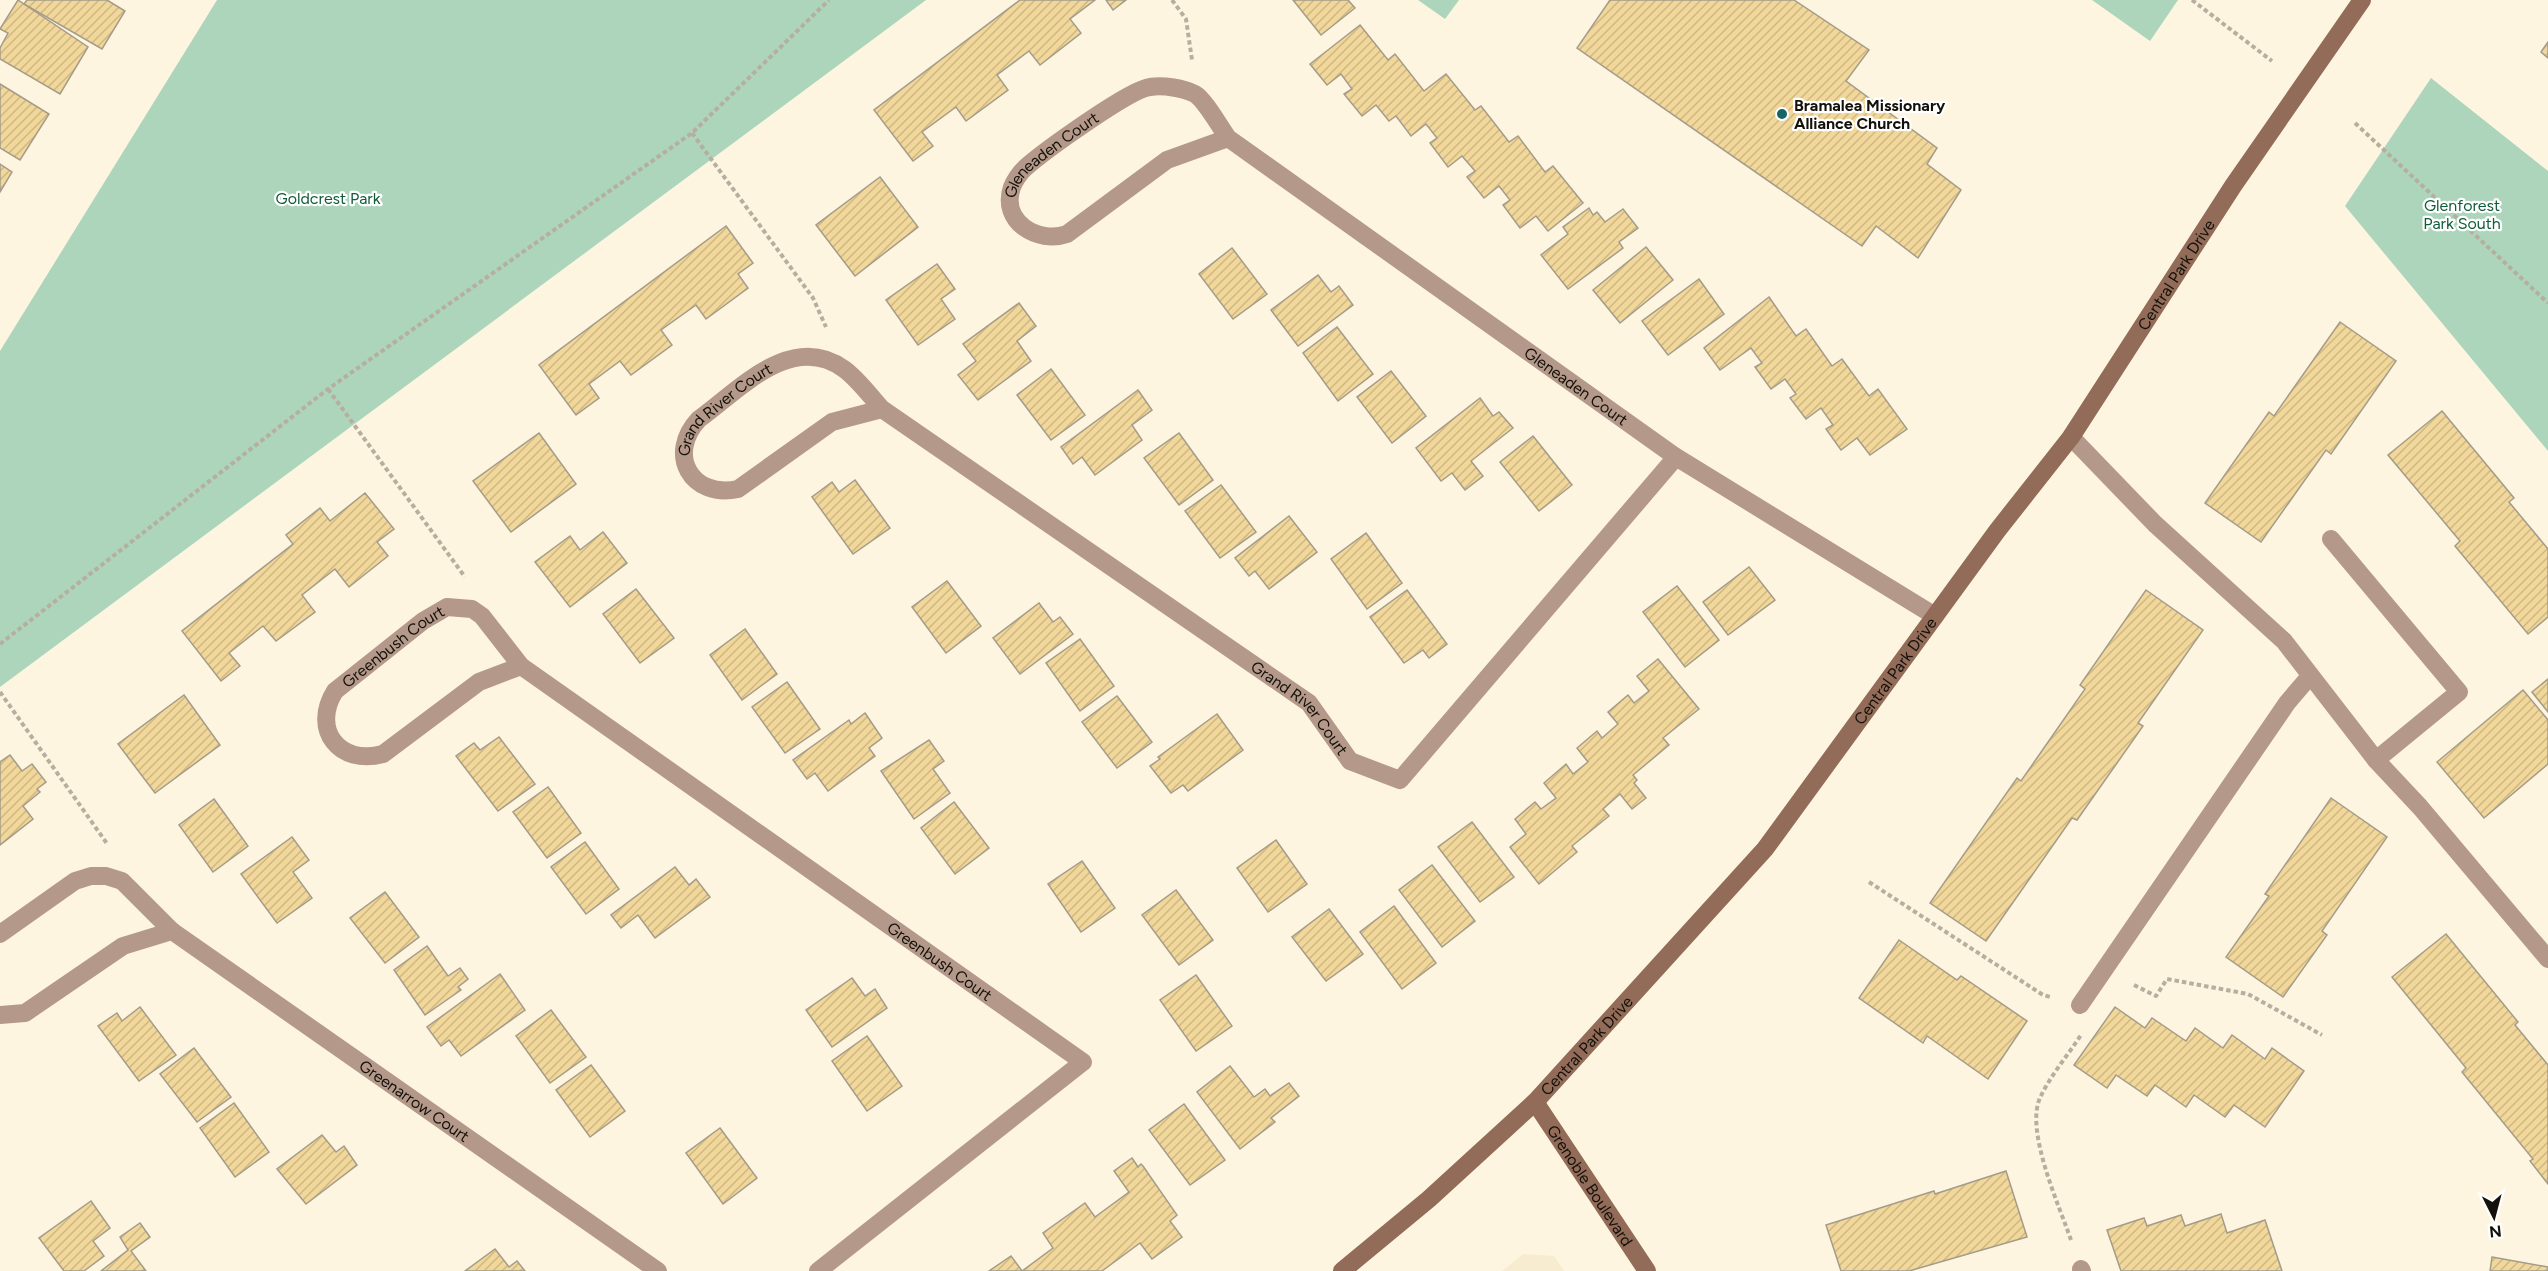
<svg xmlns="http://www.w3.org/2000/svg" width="2548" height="1271" font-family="Figtree,sans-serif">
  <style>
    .built { fill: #f7ebd0 }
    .park { fill: #acd5bb }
    .building { fill: url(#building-hatch); stroke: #a49c89; stroke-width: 1.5 }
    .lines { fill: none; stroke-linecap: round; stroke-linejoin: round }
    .path { stroke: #b6af9f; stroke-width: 4; stroke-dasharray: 4.5 3; stroke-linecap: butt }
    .lane { stroke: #b4998b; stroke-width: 18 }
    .street { stroke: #b4998b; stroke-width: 18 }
    .secondary { stroke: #926c59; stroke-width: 18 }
    .poi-dot { fill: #156467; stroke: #fff; stroke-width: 2 }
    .labels { text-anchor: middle; stroke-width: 4.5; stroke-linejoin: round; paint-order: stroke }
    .poi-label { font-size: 16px; font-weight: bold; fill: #14110a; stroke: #fff; text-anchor: start }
    .street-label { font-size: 16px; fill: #14110a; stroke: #fff }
    .park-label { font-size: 16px; fill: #105b39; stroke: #fff }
  </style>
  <defs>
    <pattern id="building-hatch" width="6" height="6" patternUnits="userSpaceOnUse" patternTransform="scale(1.5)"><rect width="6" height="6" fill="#f1d79a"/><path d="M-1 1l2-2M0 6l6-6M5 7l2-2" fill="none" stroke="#ceb883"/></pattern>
  </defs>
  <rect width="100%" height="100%" fill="#fef5e1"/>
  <path class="built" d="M 1523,1254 L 1554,1256 L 1564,1271 L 1502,1271 Z"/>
  <g class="park">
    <path d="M 217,0 L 926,0 L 0,687 L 0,351 Z"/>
    <path d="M 1418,0 L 1459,0 L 1445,19 Z"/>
    <path d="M 2092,0 L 2178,0 L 2150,41 Z"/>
    <path d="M 2431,78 L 2548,171 L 2548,451 L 2345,206 Z"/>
  </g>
  <g class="building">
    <path d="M 18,0 L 88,47 L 60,94 L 0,59 L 0,48 L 8,33 L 0,29 Z"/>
    <path d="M 27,0 L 107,0 L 125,11 L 102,49 L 24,4 Z"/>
    <path d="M 1020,0 L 1095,0 L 1070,19 L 1081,33 L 1040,65 L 1029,51 L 997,75 L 1008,90 L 966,121 L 956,107 L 922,132 L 933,146 L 913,161 L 874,110 Z"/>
    <path d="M 1106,0 L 1126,0 L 1113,10 Z"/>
    <path d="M 1293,0 L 1348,0 L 1355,8 L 1321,35 Z"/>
    <path d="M 1610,0 L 1794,0 L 1869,50 L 1846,81 L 1937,148 L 1927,164 L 1961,190 L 1918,258 L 1876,226 L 1862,246 L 1577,48 Z"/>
    <path d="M 1360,25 L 1388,60 L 1395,54 L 1424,91 L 1446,74 L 1475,110 L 1481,106 L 1509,142 L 1518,136 L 1545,172 L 1553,166 L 1583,203 L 1548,231 L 1536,216 L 1520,228 L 1503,205 L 1510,200 L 1499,186 L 1484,198 L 1467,177 L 1475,171 L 1462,156 L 1448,167 L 1430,143 L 1437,138 L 1426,124 L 1411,136 L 1396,116 L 1389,121 L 1376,105 L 1362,116 L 1344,94 L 1352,89 L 1341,74 L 1327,85 L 1310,64 Z"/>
    <path d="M 2548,42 L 2548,58 L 2541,52 Z"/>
    <path d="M 0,84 L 49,114 L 20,160 L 0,148 Z"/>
    <path d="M 0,164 L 12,172 L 0,192 Z"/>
    <path d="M 880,177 L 918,227 L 855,276 L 816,225 Z"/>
    <path d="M 1589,208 L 1593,215 L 1597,212 L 1605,222 L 1623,209 L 1638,228 L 1619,242 L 1623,248 L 1568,289 L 1541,255 L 1568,234 L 1563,227 Z"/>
    <path d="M 726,226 L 753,263 L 738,274 L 748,288 L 706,319 L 696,305 L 661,330 L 672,345 L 631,375 L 620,361 L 589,384 L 599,398 L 576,415 L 539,365 Z"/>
    <path d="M 1646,247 L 1673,280 L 1620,323 L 1593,290 Z"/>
    <path d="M 1232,248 L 1267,294 L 1233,319 L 1199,274 Z"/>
    <path d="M 937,264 L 955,289 L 941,299 L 955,319 L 918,345 L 886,300 Z"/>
    <path d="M 1318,275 L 1331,292 L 1339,286 L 1353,305 L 1298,346 L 1271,310 Z"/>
    <path d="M 1699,279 L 1724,314 L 1668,355 L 1642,321 Z"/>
    <path d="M 1769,297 L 1796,336 L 1806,329 L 1832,366 L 1842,359 L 1869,396 L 1878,389 L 1907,429 L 1870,455 L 1857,438 L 1841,450 L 1826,429 L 1833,425 L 1821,408 L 1806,419 L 1790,398 L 1796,394 L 1785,379 L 1771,389 L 1755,367 L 1762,363 L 1751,348 L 1720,370 L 1704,348 Z"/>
    <path d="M 1019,303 L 1036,326 L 1017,341 L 1031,361 L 978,400 L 958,375 L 976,361 L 963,344 Z"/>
    <path d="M 2340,322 L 2396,361 L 2331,454 L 2326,450 L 2261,542 L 2205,503 L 2269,412 L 2274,416 Z"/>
    <path d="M 1337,327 L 1373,374 L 1338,401 L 1303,353 Z"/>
    <path d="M 1051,369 L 1085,415 L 1051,440 L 1017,395 Z"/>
    <path d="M 1391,371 L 1426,416 L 1392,443 L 1357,397 Z"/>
    <path d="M 1138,390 L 1152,410 L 1132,425 L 1142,440 L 1095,475 L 1082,457 L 1073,464 L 1061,447 Z"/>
    <path d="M 1480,398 L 1493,416 L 1499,412 L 1513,428 L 1471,461 L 1483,476 L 1465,490 L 1452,473 L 1441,481 L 1416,448 Z"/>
    <path d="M 2442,411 L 2514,498 L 2509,502 L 2548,549 L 2548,617 L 2528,634 L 2455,546 L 2460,541 L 2388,455 Z"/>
    <path d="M 539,433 L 576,484 L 511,532 L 473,481 Z"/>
    <path d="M 1179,433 L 1213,480 L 1179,505 L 1144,458 Z"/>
    <path d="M 1533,436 L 1572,485 L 1539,511 L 1500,462 Z"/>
    <path d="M 855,480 L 890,528 L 853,554 L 812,497 L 832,482 L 839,492 Z"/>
    <path d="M 1221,485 L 1256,532 L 1220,558 L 1185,511 Z"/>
    <path d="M 365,493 L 394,529 L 377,542 L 388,556 L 349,587 L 335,569 L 302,595 L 315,612 L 276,641 L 263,626 L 229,653 L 240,666 L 221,681 L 182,631 L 293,544 L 286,535 L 320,508 L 330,521 Z"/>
    <path d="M 1289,516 L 1317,552 L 1269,589 L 1255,571 L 1249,576 L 1235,558 Z"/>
    <path d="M 603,532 L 627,563 L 570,607 L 535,562 L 570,536 L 580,550 Z"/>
    <path d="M 1366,533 L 1402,583 L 1367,609 L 1331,559 Z"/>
    <path d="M 1749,567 L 1775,600 L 1728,635 L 1703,602 Z"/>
    <path d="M 947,581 L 981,626 L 946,653 L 912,607 Z"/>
    <path d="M 1677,586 L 1719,640 L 1685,667 L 1643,612 Z"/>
    <path d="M 636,589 L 674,638 L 640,663 L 603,614 Z"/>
    <path d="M 1407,590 L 1447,644 L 1429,658 L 1423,650 L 1404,663 L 1370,617 Z"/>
    <path d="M 2146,590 L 2203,630 L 2138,723 L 2143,726 L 2077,820 L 2072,818 L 1986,941 L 1930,903 L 2017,778 L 2021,781 L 2085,689 L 2080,685 Z"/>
    <path d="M 1039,603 L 1053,622 L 1060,617 L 1073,634 L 1020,674 L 993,638 Z"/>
    <path d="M 745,629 L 777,674 L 742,700 L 710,655 Z"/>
    <path d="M 1080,639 L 1114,686 L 1080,711 L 1046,663 Z"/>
    <path d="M 1658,659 L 1699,709 L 1663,738 L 1669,745 L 1633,775 L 1637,780 L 1634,783 L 1646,798 L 1632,809 L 1620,794 L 1603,809 L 1609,816 L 1572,846 L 1577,852 L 1539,884 L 1510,847 L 1526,834 L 1515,819 L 1535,802 L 1541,809 L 1556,798 L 1544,783 L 1566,764 L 1573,774 L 1588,762 L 1577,748 L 1597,731 L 1602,738 L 1618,724 L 1608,712 L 1628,695 L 1634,703 L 1649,691 L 1637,676 Z"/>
    <path d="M 2548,679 L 2548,712 L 2532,692 Z"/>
    <path d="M 787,682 L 820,729 L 785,753 L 752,707 Z"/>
    <path d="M 2523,690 L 2548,720 L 2548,764 L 2484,818 L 2437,762 Z"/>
    <path d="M 184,695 L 220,745 L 155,793 L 118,744 Z"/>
    <path d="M 1117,696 L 1152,742 L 1117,768 L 1082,722 Z"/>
    <path d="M 865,713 L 882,738 L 869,748 L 875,756 L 828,791 L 815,773 L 807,779 L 793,760 L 849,720 L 851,724 Z"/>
    <path d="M 1217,714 L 1243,750 L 1188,791 L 1183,785 L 1171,793 L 1150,766 L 1160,759 L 1158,757 Z"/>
    <path d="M 499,737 L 535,784 L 498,811 L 456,756 L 474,743 L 480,750 Z"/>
    <path d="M 929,740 L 944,761 L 933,769 L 950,793 L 914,819 L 881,771 Z"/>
    <path d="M 10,755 L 22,771 L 32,764 L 46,782 L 37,789 L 40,792 L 23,806 L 33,819 L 0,845 L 0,762 Z"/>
    <path d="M 548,787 L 581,833 L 547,858 L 513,812 Z"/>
    <path d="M 2331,798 L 2387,837 L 2322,931 L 2327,935 L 2283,997 L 2226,957 L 2269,896 L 2265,894 Z"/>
    <path d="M 214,799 L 248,846 L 213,872 L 179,825 Z"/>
    <path d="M 954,802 L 989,848 L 955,874 L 921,828 Z"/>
    <path d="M 1472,822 L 1514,877 L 1480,902 L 1438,847 Z"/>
    <path d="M 292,837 L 309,860 L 293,872 L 312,898 L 277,923 L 241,874 Z"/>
    <path d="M 1276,840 L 1307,884 L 1268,912 L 1237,868 Z"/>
    <path d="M 585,842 L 619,889 L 586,914 L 551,867 Z"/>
    <path d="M 1082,861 L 1115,908 L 1081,932 L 1048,884 Z"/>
    <path d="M 1432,865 L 1475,921 L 1442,947 L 1399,890 Z"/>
    <path d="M 675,867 L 689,885 L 696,879 L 710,897 L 655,938 L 638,915 L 621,928 L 611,915 Z"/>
    <path d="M 1176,890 L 1213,940 L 1179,965 L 1142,915 Z"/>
    <path d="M 385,892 L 419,937 L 385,963 L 350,918 Z"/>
    <path d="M 1394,906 L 1436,963 L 1402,989 L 1360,932 Z"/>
    <path d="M 1329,909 L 1363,954 L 1326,981 L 1292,937 Z"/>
    <path d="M 2446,934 L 2518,1022 L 2515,1025 L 2548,1065 L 2548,1184 L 2530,1161 L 2533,1159 L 2462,1072 L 2466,1068 L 2392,977 Z"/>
    <path d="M 1899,940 L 1957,980 L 1961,976 L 2027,1021 L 1988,1079 L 1927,1036 L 1923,1043 L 1859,998 Z"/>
    <path d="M 427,946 L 448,976 L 460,968 L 468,979 L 458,987 L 461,990 L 425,1015 L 394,970 Z"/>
    <path d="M 500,974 L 525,1010 L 461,1056 L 449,1040 L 441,1046 L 427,1027 Z"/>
    <path d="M 1196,975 L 1232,1026 L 1196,1051 L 1160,1000 Z"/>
    <path d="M 852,978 L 865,996 L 875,989 L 887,1008 L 832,1047 L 806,1010 Z"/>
    <path d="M 140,1007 L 176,1055 L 139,1081 L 98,1026 L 117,1013 L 122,1021 Z"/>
    <path d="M 2115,1007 L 2145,1028 L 2152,1018 L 2186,1041 L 2195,1028 L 2223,1048 L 2232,1035 L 2265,1059 L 2272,1048 L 2304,1071 L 2265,1127 L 2234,1105 L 2225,1117 L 2194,1095 L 2186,1107 L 2155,1085 L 2147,1096 L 2116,1075 L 2107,1088 L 2074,1065 Z"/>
    <path d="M 551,1010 L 586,1057 L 550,1083 L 516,1036 Z"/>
    <path d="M 867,1036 L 902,1086 L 867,1111 L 832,1061 Z"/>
    <path d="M 194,1048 L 231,1097 L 197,1122 L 160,1074 Z"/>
    <path d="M 591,1065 L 625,1111 L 590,1137 L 556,1090 Z"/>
    <path d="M 1230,1066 L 1254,1097 L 1265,1089 L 1270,1096 L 1289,1083 L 1299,1096 L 1271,1118 L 1275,1122 L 1240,1149 L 1197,1092 Z"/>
    <path d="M 234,1103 L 269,1152 L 235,1177 L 200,1128 Z"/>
    <path d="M 1184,1104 L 1225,1160 L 1190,1185 L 1149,1130 Z"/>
    <path d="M 720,1128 L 757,1178 L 723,1204 L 686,1153 Z"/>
    <path d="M 322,1135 L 336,1152 L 344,1146 L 357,1165 L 306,1204 L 277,1169 Z"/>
    <path d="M 1132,1158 L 1138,1167 L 1141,1164 L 1143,1166 L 1177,1215 L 1170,1221 L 1182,1237 L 1152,1259 L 1140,1243 L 1102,1271 L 989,1271 L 1011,1256 L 1022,1271 L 1053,1248 L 1043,1233 L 1085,1203 L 1095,1217 L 1129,1192 L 1114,1171 Z"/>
    <path d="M 2006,1171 L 2027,1237 L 1909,1271 L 1841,1271 L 1826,1225 L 1934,1191 L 1935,1194 Z"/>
    <path d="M 91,1201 L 110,1228 L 93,1241 L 104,1256 L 84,1271 L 64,1271 L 39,1238 Z"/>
    <path d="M 2221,1214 L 2227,1233 L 2265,1220 L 2282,1271 L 2121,1271 L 2107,1230 L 2144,1218 L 2147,1226 L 2181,1215 L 2185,1226 Z"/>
    <path d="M 140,1223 L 150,1237 L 131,1251 L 146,1271 L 101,1271 L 128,1250 L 120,1237 Z"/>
    <path d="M 495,1249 L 509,1267 L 517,1261 L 525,1271 L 465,1271 Z"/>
    <path d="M 2492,1257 L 2548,1267 L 2548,1271 L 2490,1271 Z"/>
  </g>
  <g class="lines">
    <g class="path">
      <path d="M 1172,0 L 1186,19 L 1192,60"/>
      <path d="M 2192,0 L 2272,61"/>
      <path d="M 2355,123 L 2548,303"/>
      <path d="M 692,133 L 813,298 L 826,327"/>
      <path d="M 328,389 L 465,577"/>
      <path d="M 0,644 L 328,389 L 692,133 L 829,0"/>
      <path d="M 0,692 L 108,845"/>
      <path d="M 1869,882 L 2043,995 L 2050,997"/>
      <path d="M 2134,985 L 2156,996 L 2167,979 L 2248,994 L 2322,1035"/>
      <path d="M 2071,1240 C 2059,1205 2025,1131 2040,1098 C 2050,1076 2068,1055 2081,1035"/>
    </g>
    <g class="lane">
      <path d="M 2071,437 L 2155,524 L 2284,641 L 2376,760 L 2420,807 L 2548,959"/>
      <path d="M 2331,539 L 2459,692 L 2376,760"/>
      <path d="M 2080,1005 L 2287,703 L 2310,676"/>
      <path d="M 2081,1269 L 2082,1271"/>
    </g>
    <g class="street">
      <path id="s1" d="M 1228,138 L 1167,160 L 1067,234 C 1038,244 1000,222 1012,187 C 1015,180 1019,174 1025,168 C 1043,152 1130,89 1150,87 C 1164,85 1183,88 1195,94 C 1205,100 1220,127 1228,138 L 1676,457 L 1935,616"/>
      <path id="s2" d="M 882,409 L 832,422 L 738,489 C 691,499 666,454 699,419 C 739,390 792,331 844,369 C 858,379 870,396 882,409 L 1309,703 L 1350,761 L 1400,780 L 1676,457"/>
      <path id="s3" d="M 521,666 L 479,682 L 383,754 C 339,766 311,729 335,691 L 423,621 L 447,607 L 472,609 L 482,616 L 521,666 L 1083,1062 L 818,1271"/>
      <path id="s4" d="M 0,934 L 75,881 L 91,876 L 106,876 L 122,881 L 172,931 L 658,1271"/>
      <path d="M 0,1015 L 25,1013 L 123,946 L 172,931"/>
    </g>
    <g class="secondary">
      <path id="s5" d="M 1535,1102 L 1647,1271"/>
      <path id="s6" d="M 1342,1271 L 1429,1199 L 1535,1102 L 1765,849 L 1997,531 L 2071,437 L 2233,186 L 2362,0"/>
    </g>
  </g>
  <circle class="poi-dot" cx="1782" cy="114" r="6"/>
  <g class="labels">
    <g class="poi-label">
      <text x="1794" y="111">Bramalea Missionary<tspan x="1794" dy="18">Alliance Church</tspan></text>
    </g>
    <g class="street-label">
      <text dy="6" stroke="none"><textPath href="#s1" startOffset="330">Gleneaden Court</textPath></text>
      <text dy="6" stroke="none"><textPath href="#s6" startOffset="1305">Central Park Drive</textPath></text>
      <text dy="6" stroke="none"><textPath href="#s1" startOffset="981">Gleneaden Court</textPath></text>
      <text dy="6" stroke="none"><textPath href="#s2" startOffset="304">Grand River Court</textPath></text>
      <text dy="6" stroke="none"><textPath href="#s3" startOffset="346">Greenbush Court</textPath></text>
      <text dy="6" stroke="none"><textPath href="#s6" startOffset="819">Central Park Drive</textPath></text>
      <text dy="6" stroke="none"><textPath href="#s2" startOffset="1017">Grand River Court</textPath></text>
      <text dy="6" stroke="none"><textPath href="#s3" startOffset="1026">Greenbush Court</textPath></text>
      <text dy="6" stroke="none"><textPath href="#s6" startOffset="333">Central Park Drive</textPath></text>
      <text dy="6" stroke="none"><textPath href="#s4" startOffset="507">Greenarrow Court</textPath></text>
      <text dy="6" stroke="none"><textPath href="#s5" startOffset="100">Grenoble Boulevard</textPath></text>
    </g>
    <g class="park-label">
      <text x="328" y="204">Goldcrest Park</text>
      <text x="2462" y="211">Glenforest<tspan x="2462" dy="18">Park South</tspan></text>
    </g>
  </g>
  <g transform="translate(2494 1217) rotate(174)" stroke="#ffffff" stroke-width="4.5" paint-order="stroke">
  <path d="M0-4.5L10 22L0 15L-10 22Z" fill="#14110a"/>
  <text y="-9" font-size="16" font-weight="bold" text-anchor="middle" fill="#14110a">N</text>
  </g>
</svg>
